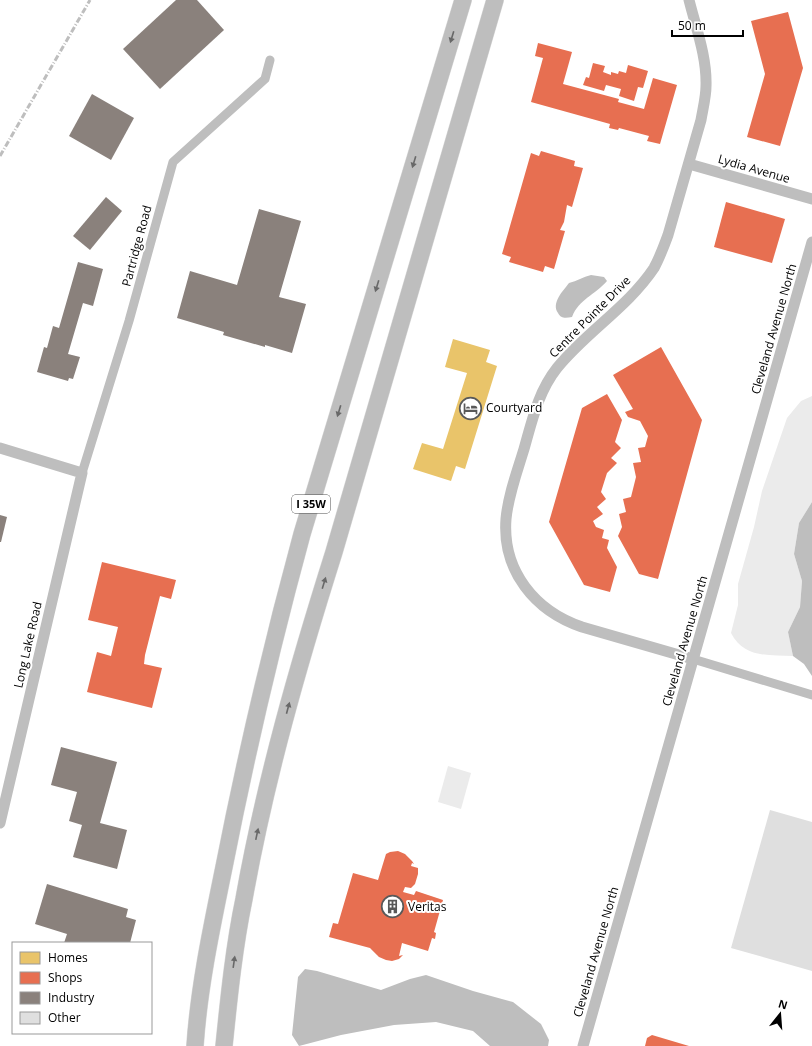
<svg xmlns="http://www.w3.org/2000/svg" width="812" height="1046" font-family="'Open Sans',sans-serif">
  <style>
    .green { fill: #ebebeb }
    .water { fill: #bebebe }
    .homes { fill: #e9c46a }
    .shops { fill: #e76f51 }
    .industry { fill: #8a817c }
    .building { fill: #dfdfdf }
    .lines { fill: none; stroke-linecap: round; stroke-linejoin: round }
    .motorway-casing { stroke: #dbdbdb; stroke-width: 18 }
    .minor { stroke: #bebebe; stroke-width: 9 }
    .tertiary { stroke: #bebebe; stroke-width: 11 }
    .motorway { stroke: #bebebe; stroke-width: 17 }
    .rail { stroke: #bebebe; stroke-width: 3; stroke-dasharray: 6 2 1 2; stroke-linecap: butt }
    .oneway { fill: #686868 }
    .labels { text-anchor: middle; stroke-width: 4; stroke-linejoin: round; paint-order: stroke }
    .shield { fill: #fff; stroke: #4c4c4c; stroke-width: 1 }
    .shield-label { font-size: 11px; font-weight: bold; fill: #000 }
    .street-label { font-size: 12px; fill: #000; stroke: #fff }
    .poi-label { font-size: 12px; fill: #000; stroke: #fff; text-anchor: start }
  </style>
  <rect width="100%" height="100%" fill="#fff"/>
  <g class="green">
    <path d="M 812,396 L 812,502 L 799,523 L 794,554 L 802,581 L 800,607 L 788,632 L 793,656 C 768,655 744,658 731,633 L 738,605 L 738,584 L 754,527 L 762,491 L 787,418 L 801,401 Z"/>
    <path d="M 448,766 L 471,773 L 461,809 L 438,802 Z"/>
  </g>
  <g class="water">
    <path d="M 591,275 L 604,277 L 607,281 C 595,295 579,299 572,317 C 566,318 561,319 558,313 C 551,303 563,291 569,283 C 577,281 583,277 591,275 Z"/>
    <path d="M 812,502 L 812,676 L 804,664 L 793,656 L 788,632 L 800,607 L 802,581 L 794,554 L 799,523 Z"/>
    <path d="M 305,969 L 317,971 L 381,990 L 410,979 L 426,975 L 473,991 L 513,1002 L 541,1024 L 549,1040 L 548,1046 L 490,1046 L 473,1031 L 436,1022 L 394,1025 L 341,1035 L 299,1046 L 292,1035 L 298,977 Z"/>
  </g>
  <path class="homes" d="M 453,339 L 490,350 L 486,362 L 497,366 L 465,469 L 456,466 L 451,481 L 413,469 L 422,443 L 443,449 L 467,373 L 445,367 Z"/>
  <g class="shops">
    <path d="M 788,12 L 803,68 L 780,146 L 747,137 L 765,74 L 751,21 Z"/>
    <path d="M 538,43 L 572,52 L 563,84 L 619,99 L 618,102 L 644,109 L 653,78 L 677,85 L 660,144 L 647,141 L 649,136 L 619,128 L 618,130 L 609,128 L 610,124 L 531,102 L 543,58 L 535,56 Z"/>
    <path d="M 593,63 L 605,66 L 603,72 L 611,75 L 611,72 L 618,74 L 619,71 L 626,73 L 628,65 L 648,71 L 643,88 L 638,87 L 634,101 L 619,96 L 621,89 L 606,85 L 604,91 L 583,85 L 586,77 L 589,78 Z"/>
    <path d="M 541,151 L 575,161 L 574,166 L 583,168 L 572,207 L 567,205 L 564,222 L 560,230 L 565,231 L 554,269 L 545,266 L 543,272 L 509,262 L 511,257 L 502,254 L 531,153 L 539,156 Z"/>
    <path d="M 726,202 L 785,219 L 772,263 L 714,247 Z"/>
    <path d="M 661,347 L 702,420 L 658,579 L 639,574 L 618,536 L 622,527 L 619,514 L 626,512 L 623,499 L 631,497 L 636,477 L 633,463 L 641,462 L 638,448 L 645,447 L 648,436 L 640,421 L 628,417 L 625,412 L 633,409 L 613,375 Z"/>
    <path d="M 607,394 L 622,420 L 615,442 L 621,448 L 611,458 L 617,463 L 607,473 L 601,492 L 606,499 L 597,507 L 603,514 L 593,521 L 596,527 L 604,530 L 602,538 L 609,540 L 607,548 L 617,567 L 610,592 L 584,585 L 549,522 L 582,408 Z"/>
    <path d="M 102,562 L 176,580 L 171,599 L 160,596 L 145,655 L 144,664 L 162,668 L 152,708 L 87,692 L 97,652 L 111,656 L 118,627 L 88,620 Z"/>
    <path d="M 398,851 L 405,854 L 412,861 L 414,864 L 412,863 L 411,866 L 418,868 L 418,874 L 415,884 L 411,888 L 405,887 L 403,892 L 414,895 L 416,891 L 443,900 L 434,932 L 436,933 L 435,939 L 432,938 L 428,951 L 402,943 L 399,956 L 403,955 L 399,959 L 392,961 L 386,960 L 379,957 L 370,948 L 329,937 L 333,923 L 338,924 L 353,873 L 378,880 L 386,854 L 390,852 Z"/>
    <path d="M 652,1035 L 689,1046 L 645,1046 L 647,1038 Z"/>
  </g>
  <g class="industry">
    <path d="M 176,0 L 197,0 L 224,30 L 160,89 L 123,49 Z"/>
    <path d="M 92,94 L 134,118 L 111,160 L 69,136 Z"/>
    <path d="M 106,197 L 122,211 L 90,250 L 73,236 Z"/>
    <path d="M 259,209 L 301,221 L 279,297 L 306,304 L 292,353 L 265,345 L 265,347 L 223,335 L 224,332 L 177,318 L 190,271 L 237,285 Z"/>
    <path d="M 78,262 L 103,269 L 93,306 L 83,303 L 68,354 L 80,357 L 73,379 L 69,378 L 68,381 L 37,372 L 44,347 L 47,348 L 53,326 L 59,328 Z"/>
    <path d="M 0,515 L 7,517 L 1,542 L 0,542 Z"/>
    <path d="M 61,747 L 117,762 L 100,823 L 127,830 L 117,869 L 73,857 L 82,825 L 69,821 L 77,792 L 51,785 Z"/>
    <path d="M 47,884 L 128,909 L 126,917 L 136,920 L 130,943 L 64,943 L 67,934 L 35,924 Z"/>
  </g>
  <path class="building" d="M 770,810 L 812,822 L 812,971 L 731,948 Z"/>
  <g class="lines">
    <defs>
      <g id="motorway">
        <path d="M 195,1046 C 199,986 212,926 224,867 C 246,755 272,644 302,534 L 463,0"/>
        <path d="M 224,1046 C 229,997 234,947 244,899 C 265,781 298,666 334,552 L 495,0"/>
      </g>
    </defs>
    <use href="#motorway" class="motorway-casing"/>
    <g class="minor">
      <path d="M 82,473 L 129,321 L 173,162 L 265,79 L 270,60"/>
      <path d="M 693,659 L 812,695"/>
    </g>
    <g class="tertiary">
      <path d="M 689,0 C 696,28 707,57 706,86 C 706,97 703,108 701,120 L 668,235 C 664,246 660,257 654,268 C 628,307 586,332 557,368 C 538,392 532,421 524,449 C 517,472 508,496 506,519 C 502,571 535,611 582,627 L 693,659"/>
      <path d="M 689,164 L 812,199"/>
      <path d="M 0,448 L 82,473 L 0,823"/>
      <path d="M 583,1046 L 812,242"/>
    </g>
    <use href="#motorway" class="motorway"/>
    <path class="rail" d="M 0,156 L 90,0"/>
  </g>
  <defs><path id="oneway-solid" d="M-6-.8H1V-3.2L6.5 0L1 3.2V.8H-6Z"/></defs>
  <g class="oneway">
    <use href="#oneway-solid" transform="translate(452 37) rotate(107)"/>
    <use href="#oneway-solid" transform="translate(414 162) rotate(107)"/>
    <use href="#oneway-solid" transform="translate(377 286) rotate(107)"/>
    <use href="#oneway-solid" transform="translate(339 411) rotate(107)"/>
    <use href="#oneway-solid" transform="translate(324 583) rotate(-73)"/>
    <use href="#oneway-solid" transform="translate(288 708) rotate(-75)"/>
    <use href="#oneway-solid" transform="translate(257 834) rotate(-78)"/>
    <use href="#oneway-solid" transform="translate(234 962) rotate(-82)"/>
  </g>
  <defs>
    <symbol id="hotel-ring" viewBox="-11 -11 22 22"><circle r="9.5" fill="#fff" stroke="#595959" stroke-width="1.5"/><path d="M-6-4.5h1.5V1H6V5H4.5V3h-9V5H-6ZM-4 0a1.8 1.8 0 1 1 3.6 0ZM.5 0V-2.5h3Q6-2.5 6 0Z" fill="#595959"/></symbol>
    <symbol id="building-ring" viewBox="-11 -11 22 22"><circle r="9.5" fill="#fff" stroke="#595959" stroke-width="1.5"/><path d="M-4-6H4V6H1V3H-1V6H-4ZM-2.5-4.3h1.7v1.8h-1.7ZM.8-4.3h1.7v1.8H.8ZM-2.5-1h1.7V.8h-1.7ZM.8-1h1.7V.8H.8Z" fill="#595959"/></symbol>
  </defs>
  <g fill-rule="evenodd">
    <use href="#hotel-ring" x="458" y="396" width="25" height="25"/>
    <use href="#building-ring" x="380" y="894" width="25" height="25"/>
  </g>
  <g class="labels">
    <rect class="shield" x="292" y="495" width="38" height="18" rx="3"/>
    <g class="shield-label">
      <text x="311" y="508">I 35W</text>
    </g>
    <g class="street-label">
      <text transform="translate(754 169) rotate(16)" y="4">Lydia Avenue</text>
      <text transform="translate(137 246) rotate(-75)" y="4">Partridge Road</text>
      <text transform="translate(590 317) rotate(-45)" y="4">Centre Pointe Drive</text>
      <text transform="translate(774 329) rotate(-74)" y="4">Cleveland Avenue North</text>
      <text transform="translate(685 641) rotate(-74)" y="4">Cleveland Avenue North</text>
      <text transform="translate(28 645) rotate(-77)" y="4">Long Lake Road</text>
      <text transform="translate(596 952) rotate(-74)" y="4">Cleveland Avenue North</text>
    </g>
    <g class="poi-label">
      <text x="486" y="412">Courtyard</text>
      <text x="408" y="911">Veritas</text>
    </g>
  </g>
  <rect x="12" y="942" width="140" height="92" fill="#ffffff" stroke="#999999"/>
  <rect x="20" y="952" width="20" height="12" fill="#e9c46a" stroke="#999999"/>
  <text x="48" y="962" font-size="12" fill="#000000">Homes</text>
  <rect x="20" y="972" width="20" height="12" fill="#e76f51" stroke="#999999"/>
  <text x="48" y="982" font-size="12" fill="#000000">Shops</text>
  <rect x="20" y="992" width="20" height="12" fill="#8a817c" stroke="#999999"/>
  <text x="48" y="1002" font-size="12" fill="#000000">Industry</text>
  <rect x="20" y="1012" width="20" height="12" fill="#dfdfdf" stroke="#999999"/>
  <text x="48" y="1022" font-size="12" fill="#000000">Other</text>
  <g transform="translate(780 1014) rotate(17)" stroke="#ffffff" stroke-width="3" paint-order="stroke">
  <path d="M0-3L7 15L0 10L-7 15Z" fill="#000000"/>
  <text y="-6" font-size="11" font-weight="bold" text-anchor="middle" fill="#000000">N</text>
  </g>
  <path d="M672 30v6h71v-6" fill="none" stroke="#000000" stroke-width="2"/>
  <text x="678" y="30" font-size="12" fill="#000000" stroke="#ffffff" stroke-width="3" paint-order="stroke">50 m</text>
</svg>
